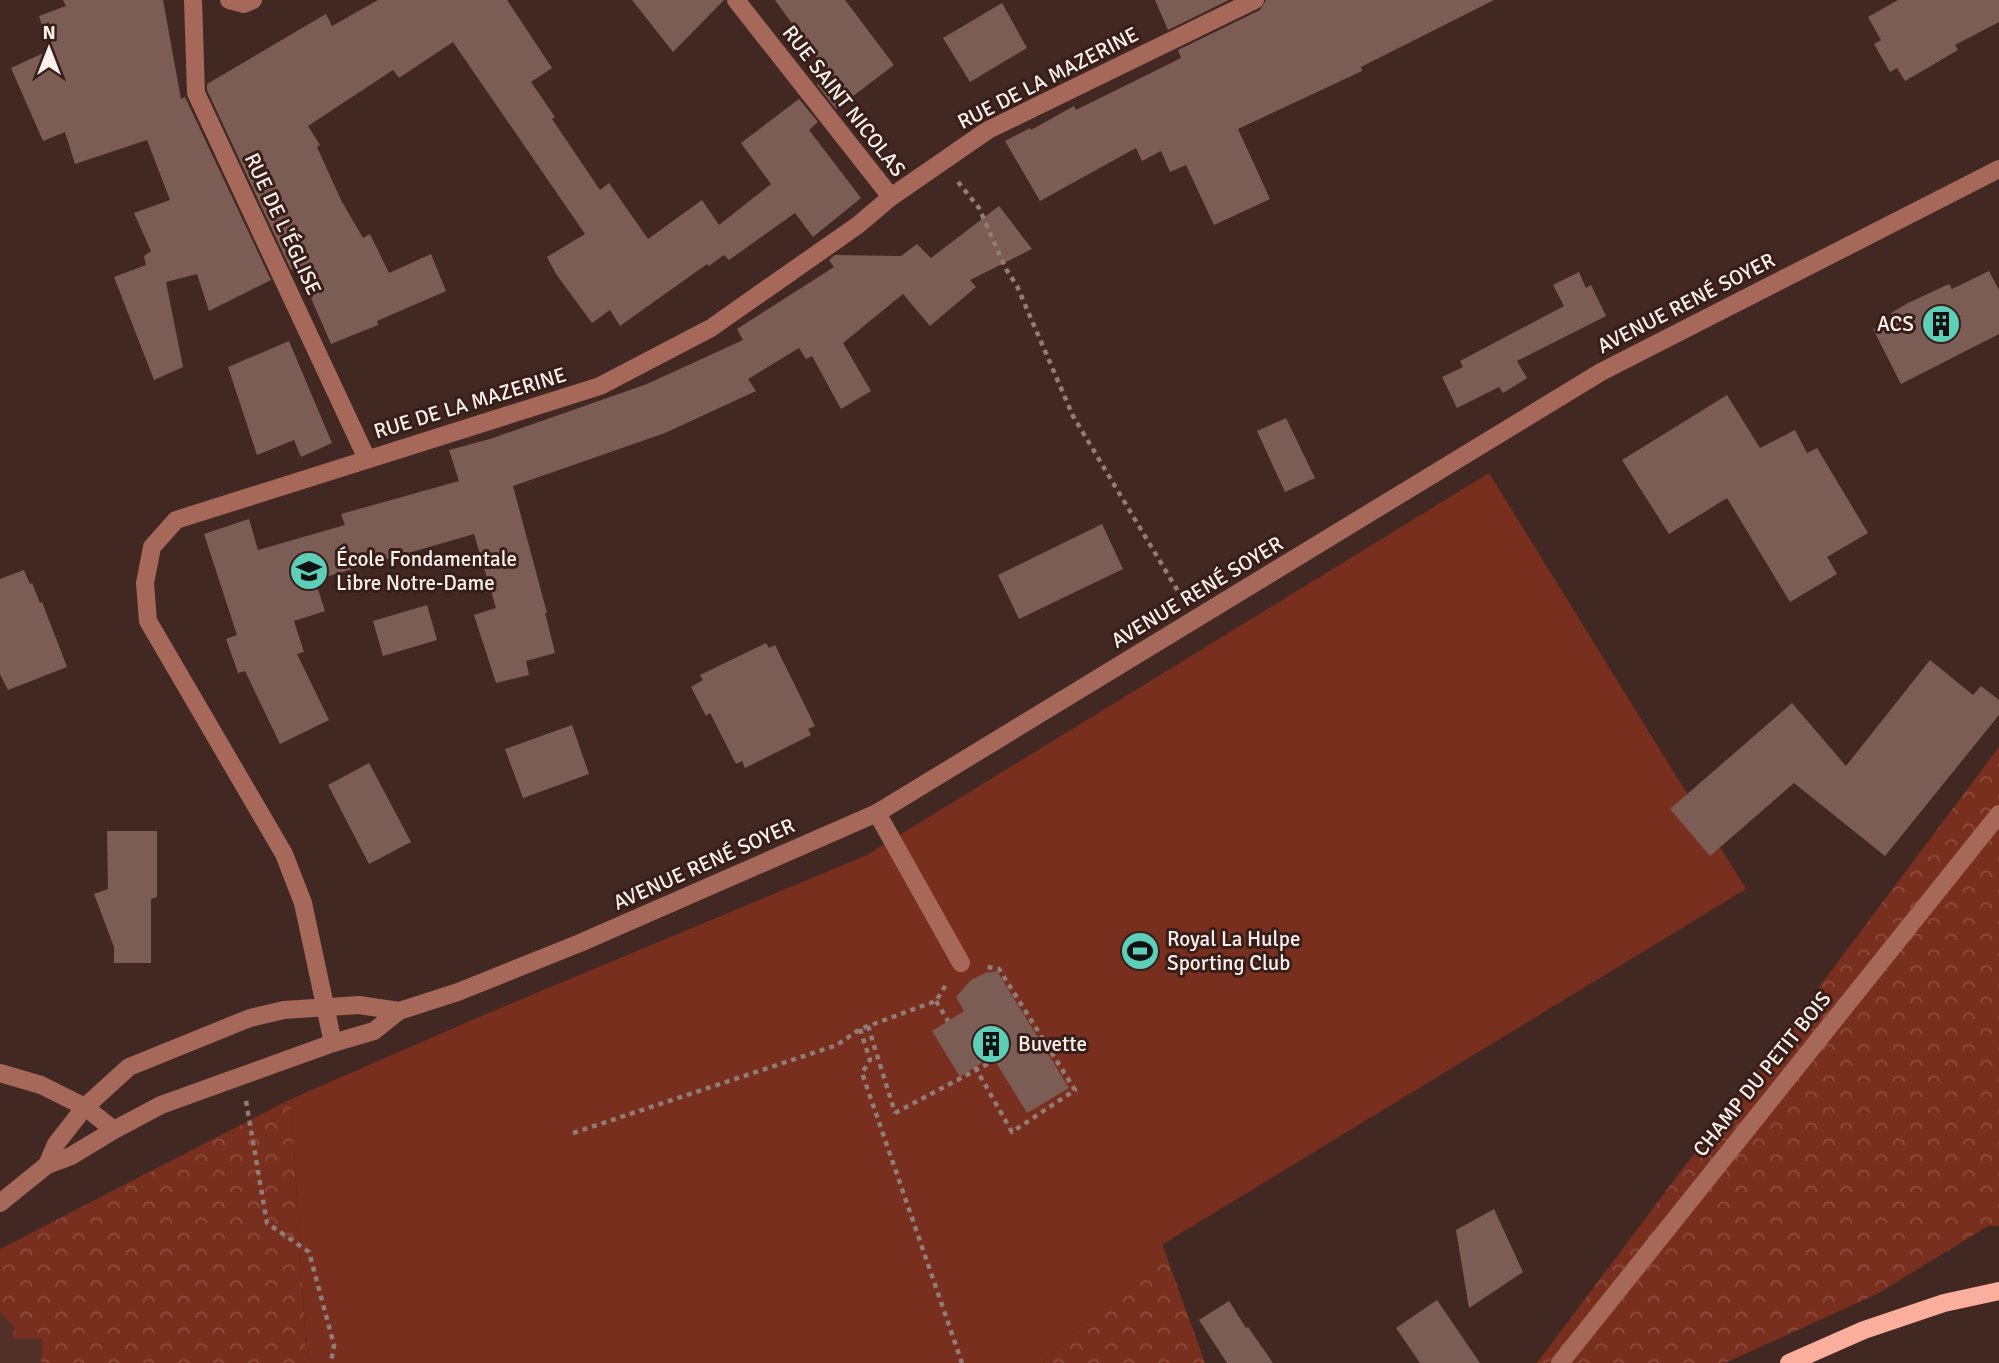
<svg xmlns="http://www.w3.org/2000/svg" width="1999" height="1363" font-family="Signika,sans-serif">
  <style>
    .built { fill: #503027 }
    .forest { fill: url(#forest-crowns) }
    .pitch { fill: #792f1d }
    .building { fill: #7b5d56 }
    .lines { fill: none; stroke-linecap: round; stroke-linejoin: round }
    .path { stroke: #917c77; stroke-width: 4.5; stroke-dasharray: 5 5; stroke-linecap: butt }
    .minor { stroke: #a56859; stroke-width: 18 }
    .major { stroke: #fbae9b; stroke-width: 18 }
    .path-bridge { stroke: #917c77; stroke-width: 4.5; stroke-dasharray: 5 5; stroke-linecap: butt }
    .labels { text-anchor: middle; stroke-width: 6; stroke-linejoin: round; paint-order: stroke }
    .street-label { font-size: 21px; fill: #fef0ec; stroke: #371e18 }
    .poi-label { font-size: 21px; fill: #fef0ec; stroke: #371e18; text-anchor: start }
  </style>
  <defs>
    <pattern id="forest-crowns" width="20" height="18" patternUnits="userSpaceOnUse" patternTransform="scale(1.75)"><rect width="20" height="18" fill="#792f1d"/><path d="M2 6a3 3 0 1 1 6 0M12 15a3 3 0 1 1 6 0" fill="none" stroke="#8d4d3e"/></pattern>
  </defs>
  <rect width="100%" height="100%" fill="#422822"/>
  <path class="built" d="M 0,1312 L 14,1327 L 42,1339 L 41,1363 L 0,1363 Z"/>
  <g class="forest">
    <path d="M 1999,747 L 1999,1226 L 1988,1226 L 1879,1293 L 1725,1363 L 1537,1363 Z"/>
    <path d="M 291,1099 L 306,1348 L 312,1363 L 41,1363 L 42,1339 L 13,1338 L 14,1327 L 0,1312 L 0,1249 Z"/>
    <path d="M 1162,1244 L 1205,1363 L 1043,1363 Z"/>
  </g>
  <path class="pitch" d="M 1489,473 L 1746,889 L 1163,1244 L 1043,1363 L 312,1363 L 306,1348 L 291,1099 L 486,1014 L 867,855 Z"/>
  <g class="building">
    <path d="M 63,0 L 163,0 L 181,99 L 185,97 L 271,280 L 209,311 L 197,274 L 166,282 L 183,367 L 154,380 L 114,277 L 146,265 L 144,256 L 151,251 L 134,213 L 170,200 L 147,140 L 75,164 L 65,132 L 43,141 L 11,68 L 50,50 L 39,16 L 66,6 Z"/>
    <path d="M 378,0 L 507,0 L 552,68 L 531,82 L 555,117 L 552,119 L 600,190 L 609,183 L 648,239 L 702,200 L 719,225 L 771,184 L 741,143 L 799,99 L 818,122 L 809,130 L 861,198 L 813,237 L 795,213 L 729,260 L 724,255 L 709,266 L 707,264 L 620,326 L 610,310 L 592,323 L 556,274 L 547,257 L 585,234 L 453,42 L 399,78 L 393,70 L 308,126 L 320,145 L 317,147 L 341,200 L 363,238 L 370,234 L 389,273 L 431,254 L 446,291 L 377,321 L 378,325 L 331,344 L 297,266 L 291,270 L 207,90 L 207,84 L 326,14 L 332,26 Z"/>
    <path d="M 632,0 L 724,0 L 673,52 Z"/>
    <path d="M 775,0 L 845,0 L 894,65 L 836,109 L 817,85 L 822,81 L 815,71 L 822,65 Z"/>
    <path d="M 1155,0 L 1229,0 L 1168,30 Z"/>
    <path d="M 1266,0 L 1494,0 L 1361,67 L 1362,71 L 1238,129 L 1270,199 L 1214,225 L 1186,165 L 1170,172 L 1161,151 L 1142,161 L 1136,148 L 1040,201 L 1005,141 L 1030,128 L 1031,130 L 1074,106 L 1076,110 L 1181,58 L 1178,50 L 1260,10 Z"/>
    <path d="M 1898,0 L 1999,0 L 1999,22 L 1955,45 L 1958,50 L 1905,81 L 1897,68 L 1890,72 L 1874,44 L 1881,40 L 1868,17 Z"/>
    <path d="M 1002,3 L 1027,48 L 970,82 L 943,38 Z"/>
    <path d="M 999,206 L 1032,249 L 970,280 L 976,287 L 930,326 L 903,294 L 843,343 L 871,391 L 841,409 L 812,356 L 806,359 L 799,348 L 748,379 L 756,391 L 665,433 L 513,486 L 547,613 L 545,613 L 555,653 L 526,661 L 529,675 L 496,683 L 474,615 L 496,608 L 474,534 L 315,580 L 325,611 L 294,621 L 304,652 L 297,654 L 329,720 L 280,744 L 245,671 L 238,673 L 226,639 L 237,635 L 204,534 L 249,519 L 258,550 L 345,525 L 341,514 L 459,481 L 449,450 L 490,439 L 647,384 L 743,340 L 737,329 L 834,267 L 829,260 L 835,255 L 901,256 L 917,244 L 931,258 Z"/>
    <path d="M 1989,271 L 1999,290 L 1999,334 L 1901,384 L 1873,329 L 1894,319 L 1891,313 L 1908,303 L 1949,284 L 1952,289 Z"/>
    <path d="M 1579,272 L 1586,288 L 1591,285 L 1606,316 L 1517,361 L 1527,378 L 1503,393 L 1499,387 L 1457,408 L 1442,377 L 1463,367 L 1460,361 L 1564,306 L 1553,285 Z"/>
    <path d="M 289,341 L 332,443 L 301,457 L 294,440 L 257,455 L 228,367 Z"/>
    <path d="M 1727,395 L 1760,448 L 1795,430 L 1807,453 L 1817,448 L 1868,533 L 1827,557 L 1837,574 L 1790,602 L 1727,498 L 1669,534 L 1622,460 Z"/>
    <path d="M 1286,418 L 1315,478 L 1285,492 L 1257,431 Z"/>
    <path d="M 1102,524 L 1123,569 L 1019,619 L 998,575 Z"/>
    <path d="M 24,570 L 30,584 L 32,583 L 40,603 L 42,602 L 67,667 L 8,690 L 0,674 L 0,579 Z"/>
    <path d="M 427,605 L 437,640 L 383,656 L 373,621 Z"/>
    <path d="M 766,643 L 769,648 L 775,645 L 815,726 L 808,729 L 811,735 L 745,768 L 742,761 L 736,764 L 710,713 L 706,716 L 691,687 L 703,680 L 700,675 Z"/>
    <path d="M 1930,660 L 1973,695 L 1981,686 L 1999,700 L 1999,715 L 1885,856 L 1794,783 L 1710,856 L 1670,809 L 1792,703 L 1846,766 Z"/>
    <path d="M 572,725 L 589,774 L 523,798 L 505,749 Z"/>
    <path d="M 369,763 L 411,842 L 369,864 L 328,785 Z"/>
    <path d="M 107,831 L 157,831 L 157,897 L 151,899 L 151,963 L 114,963 L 114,947 L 94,894 L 108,889 Z"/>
    <path d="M 997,971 L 1069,1088 L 1027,1113 L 992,1056 L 960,1077 L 932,1031 L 964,1011 L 956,997 L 971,980 L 985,973 Z"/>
    <path d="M 1494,1209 L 1523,1272 L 1469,1308 L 1456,1230 Z"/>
    <path d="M 1437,1300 L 1480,1363 L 1420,1363 L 1396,1328 Z"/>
    <path d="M 1229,1301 L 1246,1328 L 1248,1327 L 1273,1363 L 1227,1363 L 1199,1320 Z"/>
  </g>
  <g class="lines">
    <g class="path">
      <path d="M 958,182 L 979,208 L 1006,269 L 1017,286 L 1073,416 L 1182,598"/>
      <path d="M 936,1001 L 948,1021"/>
      <path d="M 868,1026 L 895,1113"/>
      <path d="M 860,1029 L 870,1060 L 862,1073 L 962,1363"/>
      <path d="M 975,1067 L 1012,1132 L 1075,1090 L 999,969 L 987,967"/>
      <path d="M 246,1101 L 267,1223 L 309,1252 L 334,1345 L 331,1363"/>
      <path d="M 573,1133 L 837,1045 L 860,1029 L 936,1001 L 947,983"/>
    </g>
    <g class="minor">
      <path d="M 193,0 L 196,93 L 367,459"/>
      <path d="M 229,0 L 244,4 L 253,0"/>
      <path d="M 736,0 L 891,197"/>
      <path d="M 877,813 L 961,963"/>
      <path d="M 333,1043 L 303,903 L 284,854 L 148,621 L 145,583 L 152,547 L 176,520 L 600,386 L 711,328 L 858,225 L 891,197 L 988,130 L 1255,0"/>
      <path d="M 0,1073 L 41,1085 L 85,1107 L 114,1130"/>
      <path d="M 47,1165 L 56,1144 L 85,1107 L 129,1067 L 250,1018 L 284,1010 L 359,1005 L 399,1011"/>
      <path d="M 0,1203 L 47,1165 L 71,1156 L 114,1130 L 161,1105 L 333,1043 L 374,1031 L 399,1011 L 458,992 L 580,943 L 877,813 L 1601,372 L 1999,169"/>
      <path d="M 1560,1363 L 1999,814"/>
    </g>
    <path class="major" d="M 1789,1363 L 1864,1330 L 1944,1303 L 1999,1291"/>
    <path class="path-bridge" d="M 895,1113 L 995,1060"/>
  </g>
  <defs>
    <symbol id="building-disc" viewBox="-11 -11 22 22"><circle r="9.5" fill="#5dceb8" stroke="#371e18"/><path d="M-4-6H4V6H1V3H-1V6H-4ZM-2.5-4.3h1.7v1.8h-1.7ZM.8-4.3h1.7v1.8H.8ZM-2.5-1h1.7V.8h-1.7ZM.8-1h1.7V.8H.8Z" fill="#111"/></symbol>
    <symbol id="school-disc" viewBox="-11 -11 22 22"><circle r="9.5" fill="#5dceb8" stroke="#371e18"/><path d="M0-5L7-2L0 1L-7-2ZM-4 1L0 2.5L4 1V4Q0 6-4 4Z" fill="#111"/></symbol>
    <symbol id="stadium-disc" viewBox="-11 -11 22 22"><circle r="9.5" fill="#5dceb8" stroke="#371e18"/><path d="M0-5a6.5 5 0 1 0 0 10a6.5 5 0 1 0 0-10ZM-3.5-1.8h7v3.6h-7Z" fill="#111"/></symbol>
  </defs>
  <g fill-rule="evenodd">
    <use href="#building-disc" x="1919" y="302" width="44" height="44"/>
    <use href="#school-disc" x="287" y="549" width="44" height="44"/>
    <use href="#stadium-disc" x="1118" y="929" width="44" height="44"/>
    <use href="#building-disc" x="969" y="1022" width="44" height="44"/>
  </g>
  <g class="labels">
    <g class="street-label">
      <text transform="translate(1048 78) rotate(-27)" y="7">RUE DE LA MAZERINE</text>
      <text transform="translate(844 101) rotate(52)" y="7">RUE SAINT NICOLAS</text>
      <text transform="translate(283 224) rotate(65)" y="7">RUE DE L'ÉGLISE</text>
      <text transform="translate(1686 303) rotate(-27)" y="7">AVENUE RENÉ SOYER</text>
      <text transform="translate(470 403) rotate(-17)" y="7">RUE DE LA MAZERINE</text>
      <text transform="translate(1197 592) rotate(-31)" y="7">AVENUE RENÉ SOYER</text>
      <text transform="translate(704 864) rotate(-24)" y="7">AVENUE RENÉ SOYER</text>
      <text transform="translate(1762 1074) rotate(-51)" y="7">CHAMP DU PETIT BOIS</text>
    </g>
    <g class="poi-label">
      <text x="1914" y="331" text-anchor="end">ACS</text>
      <text x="336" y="566">École Fondamentale<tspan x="336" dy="24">Libre Notre-Dame</tspan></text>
      <text x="1167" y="946">Royal La Hulpe<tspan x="1167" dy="24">Sporting Club</tspan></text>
      <text x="1018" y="1051">Buvette</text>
    </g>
  </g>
  <g transform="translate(49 49)" stroke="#371e18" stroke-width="5" paint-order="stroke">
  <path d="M0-5L12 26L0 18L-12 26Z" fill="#fef0ec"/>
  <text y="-10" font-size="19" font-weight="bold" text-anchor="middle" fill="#fef0ec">N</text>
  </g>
</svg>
